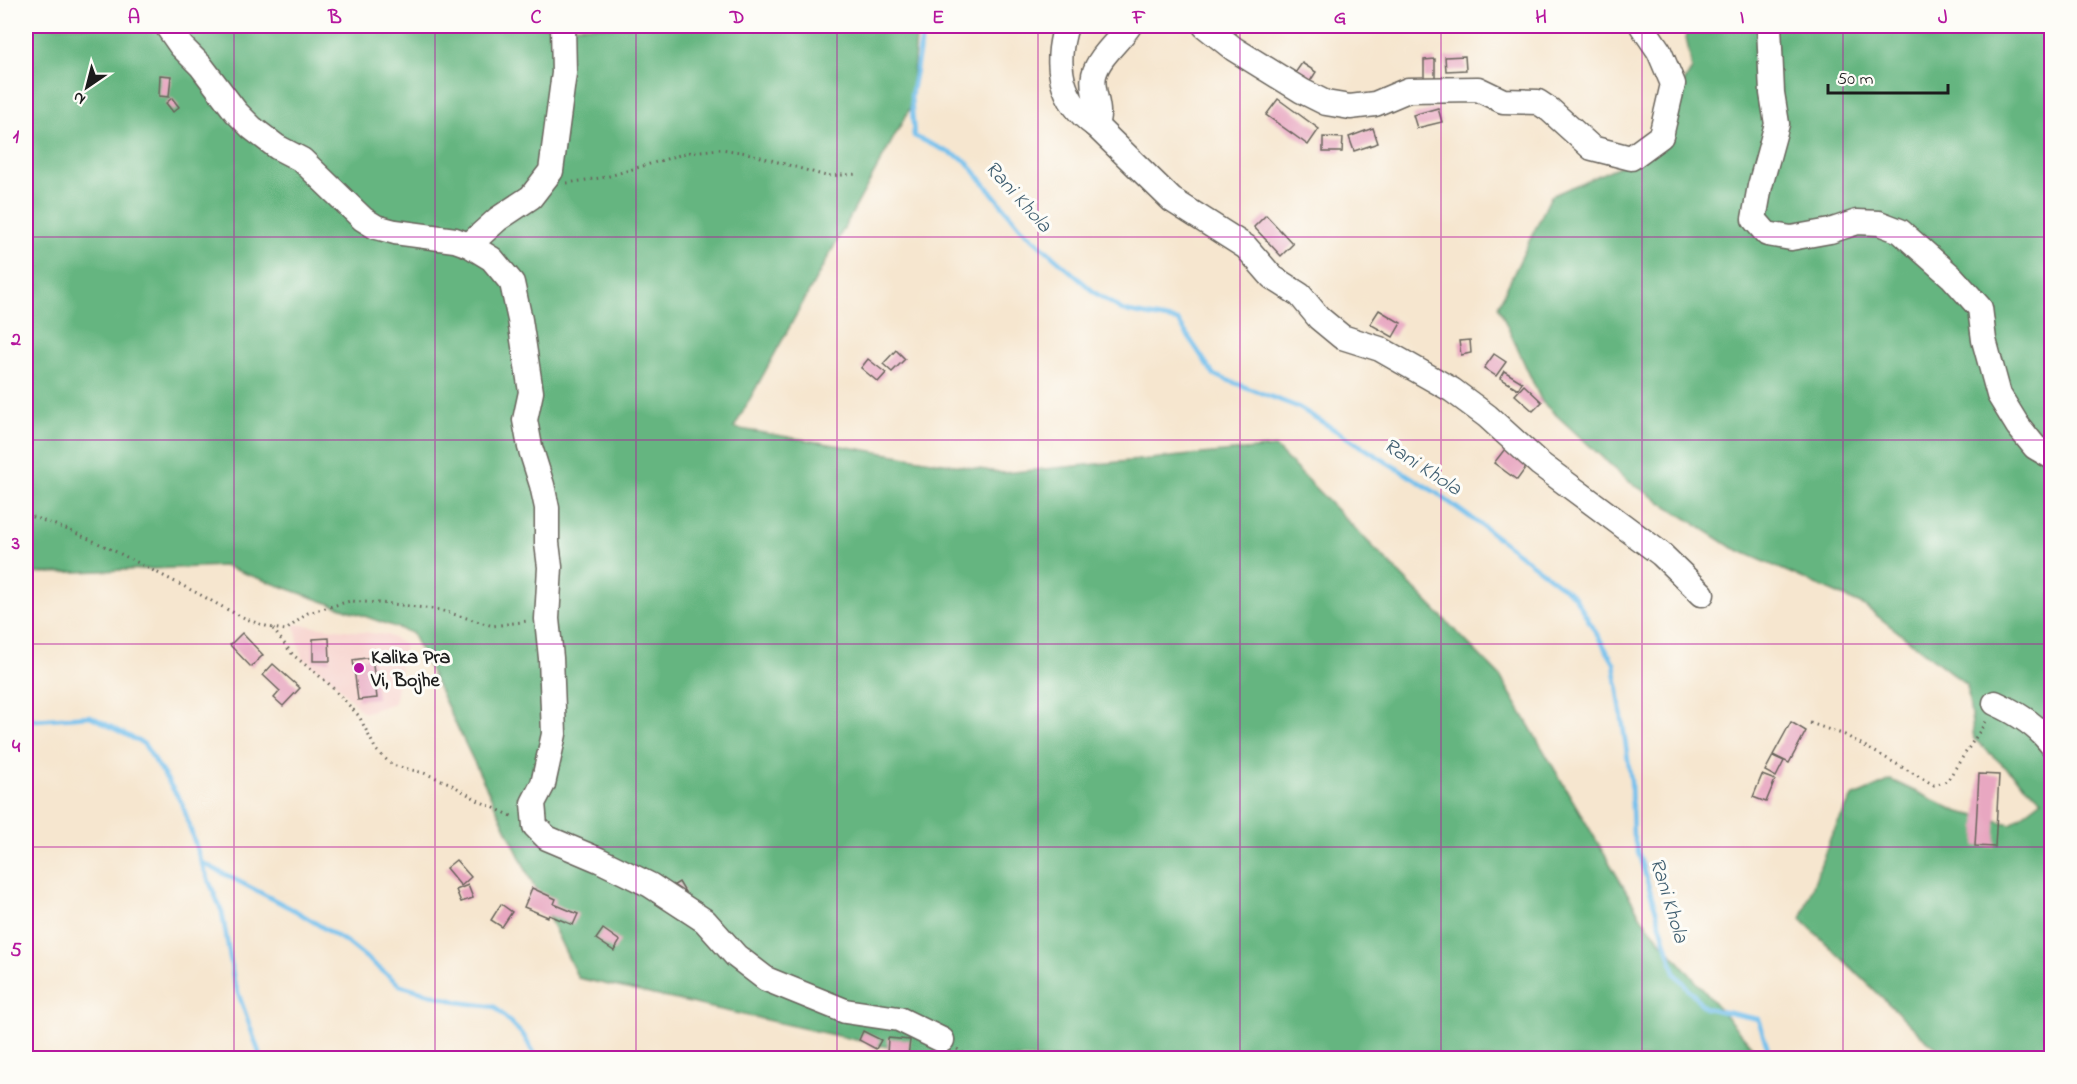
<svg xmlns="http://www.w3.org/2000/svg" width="2077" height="1084" font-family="'Indie Flower',sans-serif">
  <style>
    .built { fill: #f7d0cb }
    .forest { fill: #65b580; stroke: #40684e; stroke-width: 1.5 }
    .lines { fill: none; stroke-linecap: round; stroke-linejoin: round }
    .stream { stroke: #73c0ed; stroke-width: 4.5 }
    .building { fill: #e8a7c1 }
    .minor-casing { stroke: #68635b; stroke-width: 27 }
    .path { stroke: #68635b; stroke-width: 3; stroke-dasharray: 1.5 4.5; stroke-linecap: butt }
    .minor { stroke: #fff; stroke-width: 24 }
    .grid { fill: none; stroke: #b5179e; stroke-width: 1.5; stroke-opacity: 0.55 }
    .poi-dot { fill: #b5179e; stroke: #fdfcf7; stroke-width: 2 }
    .labels { text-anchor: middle; stroke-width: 6; stroke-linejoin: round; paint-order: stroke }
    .poi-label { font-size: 20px; font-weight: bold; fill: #1c1c1c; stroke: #fdfcf7; text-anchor: start }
    .water-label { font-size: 21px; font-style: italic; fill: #3f5e70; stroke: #fdfcf7 }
    .neatline { fill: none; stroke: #b5179e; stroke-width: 2 }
    .grid-label { font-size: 20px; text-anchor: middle; font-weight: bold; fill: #b5179e }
  </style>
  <rect width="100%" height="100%" fill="#fdfcf7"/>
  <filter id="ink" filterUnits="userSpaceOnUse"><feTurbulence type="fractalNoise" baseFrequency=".0167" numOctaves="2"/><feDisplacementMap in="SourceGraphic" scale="12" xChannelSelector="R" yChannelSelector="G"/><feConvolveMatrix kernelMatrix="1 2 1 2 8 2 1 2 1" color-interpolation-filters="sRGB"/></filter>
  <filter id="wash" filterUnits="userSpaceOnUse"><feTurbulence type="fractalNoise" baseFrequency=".008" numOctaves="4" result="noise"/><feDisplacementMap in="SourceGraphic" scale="24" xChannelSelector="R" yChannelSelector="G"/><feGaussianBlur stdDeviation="1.35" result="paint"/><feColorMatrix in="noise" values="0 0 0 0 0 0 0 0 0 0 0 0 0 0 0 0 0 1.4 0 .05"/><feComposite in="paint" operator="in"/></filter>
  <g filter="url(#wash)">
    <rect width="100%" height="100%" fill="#f6e6cf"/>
    <path class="built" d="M 294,624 L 387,635 L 405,644 L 394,703 L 363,713 L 332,679 L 302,658 Z"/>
    <g class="forest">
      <path d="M 26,26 L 917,26 L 910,108 L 734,428 L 1003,473 L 1275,447 L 1500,676 L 1643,920 L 1762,1058 L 937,1058 L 578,978 L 412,633 L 224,566 L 26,574 Z"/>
      <path d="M 1684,26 L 2051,26 L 2051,1058 L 1949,1058 L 1922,1036 L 1801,919 L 1831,836 L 1852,797 L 1891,780 L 1959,812 L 2011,824 L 2042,800 L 1974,739 L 1967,685 L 1863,605 L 1731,547 L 1628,481 L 1542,402 L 1498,306 L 1551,196 L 1638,158 L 1692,69 Z"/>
    </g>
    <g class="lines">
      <g class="stream">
        <path d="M 924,26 L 911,96 L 914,136 L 965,160 L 1021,228 L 1095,293 L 1124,311 L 1178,321 L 1214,375 L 1298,407 L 1435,492 L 1489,531 L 1574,596 L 1614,663 L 1631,781 L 1633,835 L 1675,973 L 1705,1008 L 1758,1019 L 1771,1058"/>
        <path d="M 26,715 L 35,720 L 90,716 L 144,744 L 182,803 L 201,862 L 296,911 L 348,943 L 400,985 L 458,1002 L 495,1007 L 524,1036 L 537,1058"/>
        <path d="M 201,862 L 222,912 L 234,981 L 261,1058"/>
      </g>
    </g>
    <g id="blocks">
      <g class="building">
        <path d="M 1465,56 L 1466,70 L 1446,71 L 1445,57 Z"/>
        <path d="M 1435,59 L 1435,78 L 1424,78 L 1424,60 Z"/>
        <path d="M 1302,63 L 1316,72 L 1309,83 L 1295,73 Z"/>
        <path d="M 160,75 L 171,76 L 169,97 L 159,96 Z"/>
        <path d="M 172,98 L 179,107 L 173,112 L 166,103 Z"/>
        <path d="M 1278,99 L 1319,129 L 1308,145 L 1266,115 Z"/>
        <path d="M 1438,108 L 1442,122 L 1417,128 L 1413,115 Z"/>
        <path d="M 1373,128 L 1378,143 L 1354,151 L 1349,137 Z"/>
        <path d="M 1323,137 L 1343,138 L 1342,152 L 1323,152 Z"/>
        <path d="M 1266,215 L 1293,244 L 1281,256 L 1254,227 Z"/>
        <path d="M 1379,310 L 1401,323 L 1393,337 L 1370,324 Z"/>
        <path d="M 1470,340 L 1471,353 L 1461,355 L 1459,341 Z"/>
        <path d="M 896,350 L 905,359 L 892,372 L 883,364 Z"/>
        <path d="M 1494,354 L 1506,362 L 1496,376 L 1484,368 Z"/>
        <path d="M 868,359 L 886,373 L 878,382 L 861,368 Z"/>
        <path d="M 1504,371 L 1522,382 L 1518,389 L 1500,378 Z"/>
        <path d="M 1524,385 L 1542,402 L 1533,411 L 1515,395 Z"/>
        <path d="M 1508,445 L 1530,462 L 1517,480 L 1494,463 Z"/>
        <path d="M 242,633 L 263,655 L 251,667 L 230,645 Z"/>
        <path d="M 329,638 L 330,661 L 313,661 L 313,639 Z"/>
        <path d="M 372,657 L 377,698 L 358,700 L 353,660 Z"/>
        <path d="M 273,664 L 300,688 L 283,706 L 274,698 L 280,691 L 263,675 Z"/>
        <path d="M 1791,722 L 1806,731 L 1789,763 L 1773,755 Z"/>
        <path d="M 1773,756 L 1784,761 L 1776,777 L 1765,771 Z"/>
        <path d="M 1979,774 L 1999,775 L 1995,847 L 1975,846 Z"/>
        <path d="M 1762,775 L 1775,780 L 1766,802 L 1753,797 Z"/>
        <path d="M 456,860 L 471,877 L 461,886 L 446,868 Z"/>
        <path d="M 679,882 L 685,892 L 677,897 L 671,887 Z"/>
        <path d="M 468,885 L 473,898 L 461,902 L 456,890 Z"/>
        <path d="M 532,888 L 556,899 L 554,904 L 578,914 L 573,925 L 549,915 L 548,917 L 524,907 Z"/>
        <path d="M 501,904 L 512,912 L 502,927 L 491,920 Z"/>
        <path d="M 603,929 L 620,941 L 614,951 L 596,939 Z"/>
        <path d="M 863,1031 L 881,1040 L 876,1049 L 859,1040 Z"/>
        <path d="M 888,1038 L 910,1040 L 908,1057 L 887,1055 Z"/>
      </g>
    </g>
  </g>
  <g filter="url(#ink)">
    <use href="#blocks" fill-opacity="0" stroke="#68635b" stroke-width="1.5"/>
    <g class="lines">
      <defs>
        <g id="minor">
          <path d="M 167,26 L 181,46 L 201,66 L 236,112 L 252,128 L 277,147 L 302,160 L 363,219 L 376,227 L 395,232 L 455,240 L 469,245 L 492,259 L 512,283 L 520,320 L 531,392 L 525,420 L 530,447 L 542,485 L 547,508 L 547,543 L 550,567 L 547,619 L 551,658 L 554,734 L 543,784 L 533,803 L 535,826 L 547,838 L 599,860 L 650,885 L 705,921 L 736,956 L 766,979 L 845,1011 L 899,1019 L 942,1040"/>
          <path d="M 1066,26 C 1054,64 1060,101 1095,125 C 1104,110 1090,92 1094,75 C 1099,56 1119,41 1129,26"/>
          <path d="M 1205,26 L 1234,49 L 1302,91 L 1326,103 L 1350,107 L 1375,104 L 1408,90 L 1478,89 L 1503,101 L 1538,102 L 1550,110 L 1592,148 L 1631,158 L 1661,136 L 1673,84 L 1659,51 L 1642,26"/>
          <path d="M 1769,26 L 1772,93 L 1777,124 L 1760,186 L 1754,219 L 1767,234 L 1791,238 L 1830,231 L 1857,222 L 1879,223 L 1900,231 L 1952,277 L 1980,308 L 1984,340 L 1999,395 L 2018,426 L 2035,447 L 2052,457"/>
          <path d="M 1095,125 L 1172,200 L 1246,247 L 1272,277 L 1300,295 L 1319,318 L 1342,337 L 1380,349 L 1452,390 L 1487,416 L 1540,464 L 1661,554 L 1702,594"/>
          <path d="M 469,245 L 498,219 L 531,197 L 551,171 L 564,73 L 563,26"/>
          <path d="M 1995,703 C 2015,712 2038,726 2052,745"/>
        </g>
      </defs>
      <use href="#minor" class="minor-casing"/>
      <g class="path">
        <path d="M 567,183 L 606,177 L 690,152 L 721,149 L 747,153 L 826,176 L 859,174"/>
        <path d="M 26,515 C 86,533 141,565 197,593 C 225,608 255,627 286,630 L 308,613 L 350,601 L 393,604 L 440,610 L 493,626 L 528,621"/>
        <path d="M 273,629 L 293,655 L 328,683 L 359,716 L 376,750 L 392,765 L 424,773 L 449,783 L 479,801 L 514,817"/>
        <path d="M 1810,723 L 1845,735 L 1934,785 L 1947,781 L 1987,720"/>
        <path d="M 957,1049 L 971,1058"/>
      </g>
      <use href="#minor" class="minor"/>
    </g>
  </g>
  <path class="grid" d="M 234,26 L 234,1058M 435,26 L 435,1058M 636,26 L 636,1058M 837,26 L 837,1058M 1038,26 L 1038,1058M 1240,26 L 1240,1058M 1441,26 L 1441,1058M 1642,26 L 1642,1058M 1843,26 L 1843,1058M 26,237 L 2052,237M 26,440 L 2052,440M 26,644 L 2052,644M 26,847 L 2052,847"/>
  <circle class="poi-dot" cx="359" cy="668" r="6"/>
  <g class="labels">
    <g class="poi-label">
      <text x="371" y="663">Kalika Pra<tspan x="371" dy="23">Vi, Bojhe</tspan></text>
    </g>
    <g class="water-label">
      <text transform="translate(1019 196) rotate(48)" y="7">Rani Khola</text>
      <text transform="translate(1423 466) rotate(33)" y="7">Rani Khola</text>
      <text transform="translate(1670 900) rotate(73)" y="7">Rani Khola</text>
    </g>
  </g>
  <rect width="2077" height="1084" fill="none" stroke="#fdfcf7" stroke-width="66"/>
  <g transform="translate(87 87) rotate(215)" stroke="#fdfcf7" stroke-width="4.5" paint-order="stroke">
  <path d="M0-4.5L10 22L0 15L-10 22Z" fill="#1c1c1c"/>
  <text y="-9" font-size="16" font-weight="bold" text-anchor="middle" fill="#1c1c1c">N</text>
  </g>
  <path d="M1828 84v9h120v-9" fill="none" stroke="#1c1c1c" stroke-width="3"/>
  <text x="1837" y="84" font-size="18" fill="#1c1c1c" stroke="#fdfcf7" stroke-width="4.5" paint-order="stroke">50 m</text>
  <rect x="33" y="33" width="2011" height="1018" class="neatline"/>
  <g class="grid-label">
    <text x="134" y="23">A</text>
    <text x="335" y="23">B</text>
    <text x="536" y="23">C</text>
    <text x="737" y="23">D</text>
    <text x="938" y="23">E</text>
    <text x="1139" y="23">F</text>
    <text x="1340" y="23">G</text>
    <text x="1541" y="23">H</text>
    <text x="1742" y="23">I</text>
    <text x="1943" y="23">J</text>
    <text x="16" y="142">1</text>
    <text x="16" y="345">2</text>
    <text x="16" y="549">3</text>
    <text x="16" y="752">4</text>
    <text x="16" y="956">5</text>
  </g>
</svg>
